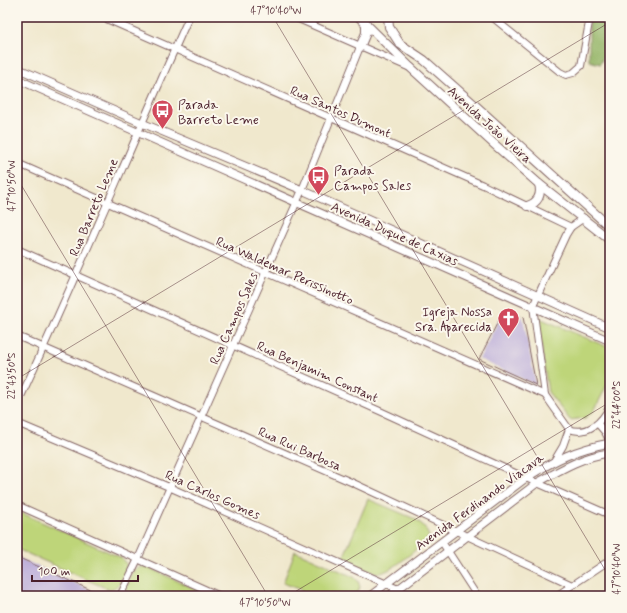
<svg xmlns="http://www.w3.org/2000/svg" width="627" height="613" font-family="Mynerve,sans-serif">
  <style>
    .green { fill: #bed579; stroke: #847a52 }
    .forest { fill: #96b669; stroke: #706a4a }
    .building { fill: #bdafd9 }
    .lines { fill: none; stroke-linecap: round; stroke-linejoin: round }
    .minor-casing { stroke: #846564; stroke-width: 8 }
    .tertiary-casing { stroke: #846564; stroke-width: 9 }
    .secondary-casing { stroke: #846564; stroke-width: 10 }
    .minor { stroke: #fff; stroke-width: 6 }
    .tertiary { stroke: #fff; stroke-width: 7 }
    .secondary { stroke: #fff; stroke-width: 8 }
    .ticks { fill: none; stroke: #4a1f2b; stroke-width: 1; stroke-opacity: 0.45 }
    .labels { text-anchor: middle; stroke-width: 4; stroke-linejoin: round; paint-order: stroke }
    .poi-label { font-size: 13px; fill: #4a1f2b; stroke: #fbf7ec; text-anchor: start }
    .street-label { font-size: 13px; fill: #4a1f2b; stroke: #fbf7ec }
    .neatline { fill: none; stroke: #4a1f2b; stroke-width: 1.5 }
    .ticks-label { font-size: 10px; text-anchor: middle; fill: #4a1f2b }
  </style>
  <rect width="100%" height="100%" fill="#fbf7ec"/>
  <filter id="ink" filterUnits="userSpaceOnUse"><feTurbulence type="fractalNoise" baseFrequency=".025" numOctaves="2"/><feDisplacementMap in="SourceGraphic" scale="8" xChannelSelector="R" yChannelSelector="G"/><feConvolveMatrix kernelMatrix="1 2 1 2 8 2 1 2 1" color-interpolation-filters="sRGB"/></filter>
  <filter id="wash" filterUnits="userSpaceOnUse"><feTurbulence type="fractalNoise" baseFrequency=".012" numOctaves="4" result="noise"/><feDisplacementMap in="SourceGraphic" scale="16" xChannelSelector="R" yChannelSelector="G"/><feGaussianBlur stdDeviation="0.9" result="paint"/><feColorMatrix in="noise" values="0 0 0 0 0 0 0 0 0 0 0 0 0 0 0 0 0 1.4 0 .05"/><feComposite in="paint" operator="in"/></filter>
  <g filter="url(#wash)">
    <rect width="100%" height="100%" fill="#f0e8cd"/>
    <g class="green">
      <path d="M 537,317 L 610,348 L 610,379 L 594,411 L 585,418 L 570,420 L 548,392 Z"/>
      <path d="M 368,499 L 415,519 L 424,526 L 429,536 L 426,541 C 416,549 389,575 377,573 C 369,572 351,562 343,558 Z"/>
      <path d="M 17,511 L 122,558 L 127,565 C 125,575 119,590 108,589 L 17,549 Z"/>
      <path d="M 295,551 L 354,577 L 358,581 L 360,587 L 358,592 L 353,596 L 300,596 L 302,590 L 283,583 Z"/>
      <path d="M 141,567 L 147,567 L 211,596 L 128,596 L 126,589 L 133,570 Z"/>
    </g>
    <path class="forest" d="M 591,17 L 610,17 L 610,43 L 600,64 L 589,61 L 589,24 Z"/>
    <g id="blocks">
      <g class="building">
        <path d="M 504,310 L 523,317 L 536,385 L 479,359 Z"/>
        <path d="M 17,557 L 104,596 L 17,596 Z"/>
      </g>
    </g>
  </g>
  <g filter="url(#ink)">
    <use href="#blocks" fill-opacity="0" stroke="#846564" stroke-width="1"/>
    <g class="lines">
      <defs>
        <g id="minor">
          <path d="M 102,17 L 483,185 L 571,227"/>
          <path d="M 294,17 L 408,67"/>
          <path d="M 492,17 L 560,72 L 566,75 L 573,73 L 581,66 L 590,17"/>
          <path d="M 17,163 L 545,395"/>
          <path d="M 17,249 L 382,412 L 526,478 L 610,515"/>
          <path d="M 17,336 L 351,482 L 572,585"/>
          <path d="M 17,405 C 77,277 131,146 189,17"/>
          <path d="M 17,423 L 169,487 L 398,589"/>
          <path d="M 598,424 L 605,432 L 610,442"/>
          <path d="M 569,429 L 545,395 L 533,306 L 566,235 L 571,227 L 584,218"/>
          <path d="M 569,429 C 588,436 602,422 610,406"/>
          <path d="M 554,461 L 563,446 L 569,429"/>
          <path d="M 17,505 L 220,596"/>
          <path d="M 442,542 L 477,596"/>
          <path d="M 120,596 L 138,559 L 302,190 L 360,47"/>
          <path d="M 556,596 L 610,560"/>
        </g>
        <g id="tertiary">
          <path d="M 17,68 L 142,123 L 302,190 L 610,328"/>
          <path d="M 17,79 L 610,341"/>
          <path d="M 370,596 L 526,478 C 554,460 577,449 610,443"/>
          <path d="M 389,596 L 537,483 C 560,470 583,456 610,453"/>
        </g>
        <g id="secondary">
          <path d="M 388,17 L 389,27 L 400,44 L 424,60 L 477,107 L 610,227"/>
          <path d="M 360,18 L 410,67 L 494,144 L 539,184 L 610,240"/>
          <path d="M 360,47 L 366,33 L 366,23"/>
          <path d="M 527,206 C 538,203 542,195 539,184"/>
        </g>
      </defs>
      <use href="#minor" class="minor-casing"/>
      <use href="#tertiary" class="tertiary-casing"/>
      <use href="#secondary" class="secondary-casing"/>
      <use href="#minor" class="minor"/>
      <use href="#tertiary" class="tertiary"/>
      <use href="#secondary" class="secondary"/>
    </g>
  </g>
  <path class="ticks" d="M 273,17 L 610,578M 17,178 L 268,596M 17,379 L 610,22M 288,596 L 610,402"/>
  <defs>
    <symbol id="bus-pin" viewBox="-11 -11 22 30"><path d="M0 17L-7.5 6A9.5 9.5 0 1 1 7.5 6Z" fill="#d1495b" stroke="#fbf7ec"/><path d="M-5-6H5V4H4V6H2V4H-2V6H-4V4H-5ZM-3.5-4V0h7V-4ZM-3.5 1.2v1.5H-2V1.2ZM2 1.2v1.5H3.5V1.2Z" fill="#fff"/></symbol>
    <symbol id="church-pin" viewBox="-11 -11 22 30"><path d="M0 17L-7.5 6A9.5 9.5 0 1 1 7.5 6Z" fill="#d1495b" stroke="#fbf7ec"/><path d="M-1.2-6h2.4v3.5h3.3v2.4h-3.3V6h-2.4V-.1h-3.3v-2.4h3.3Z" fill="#fff"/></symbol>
  </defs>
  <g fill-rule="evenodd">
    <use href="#bus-pin" x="150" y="98" width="25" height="34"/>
    <use href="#bus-pin" x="306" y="164" width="25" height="34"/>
    <use href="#church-pin" x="496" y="306" width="25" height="34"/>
  </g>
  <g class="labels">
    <g class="poi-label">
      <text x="178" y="109">Parada<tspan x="178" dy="15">Barreto Leme</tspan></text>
      <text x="334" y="175">Parada<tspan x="334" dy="15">Campos Sales</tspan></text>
      <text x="492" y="316" text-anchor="end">Igreja Nossa<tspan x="492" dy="15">Sra. Aparecida</tspan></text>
    </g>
    <g class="street-label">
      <text transform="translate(341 111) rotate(24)" y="5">Rua Santos Dumont</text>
      <text transform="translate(490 124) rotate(42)" y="5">Avenida João Vieira</text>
      <text transform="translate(93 207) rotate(-67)" y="5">Rua Barreto Leme</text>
      <text transform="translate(395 233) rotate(24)" y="5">Avenida Duque de Caxias</text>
      <text transform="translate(285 270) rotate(24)" y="5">Rua Waldemar Perissinotto</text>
      <text transform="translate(233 318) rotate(-66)" y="5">Rua Campos Sales</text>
      <text transform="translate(318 371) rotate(24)" y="5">Rua Benjamim Constant</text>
      <text transform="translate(300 448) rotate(24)" y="5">Rua Rui Barbosa</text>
      <text transform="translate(213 494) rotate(24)" y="5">Rua Carlos Gomes</text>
      <text transform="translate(479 501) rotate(-36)" y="5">Avenida Ferdinando Viacava</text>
    </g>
  </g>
  <rect width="627" height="613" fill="none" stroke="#fbf7ec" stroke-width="44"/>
  <path d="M32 575v6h106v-6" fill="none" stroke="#4a1f2b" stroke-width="2"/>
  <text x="38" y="575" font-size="12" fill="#4a1f2b" stroke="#fbf7ec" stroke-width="3" paint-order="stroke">100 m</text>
  <rect x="22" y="22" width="583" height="569" class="neatline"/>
  <g class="ticks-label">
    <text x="276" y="14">47°10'40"W</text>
    <text transform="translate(11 186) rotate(-90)" y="4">47°10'50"W</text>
    <text transform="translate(11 376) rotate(-90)" y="4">22°43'50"S</text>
    <text transform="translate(616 405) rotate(-90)" y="4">22°44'00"S</text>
    <text transform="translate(616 569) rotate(-90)" y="4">47°10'40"W</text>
    <text x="265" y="606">47°10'50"W</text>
  </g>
</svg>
